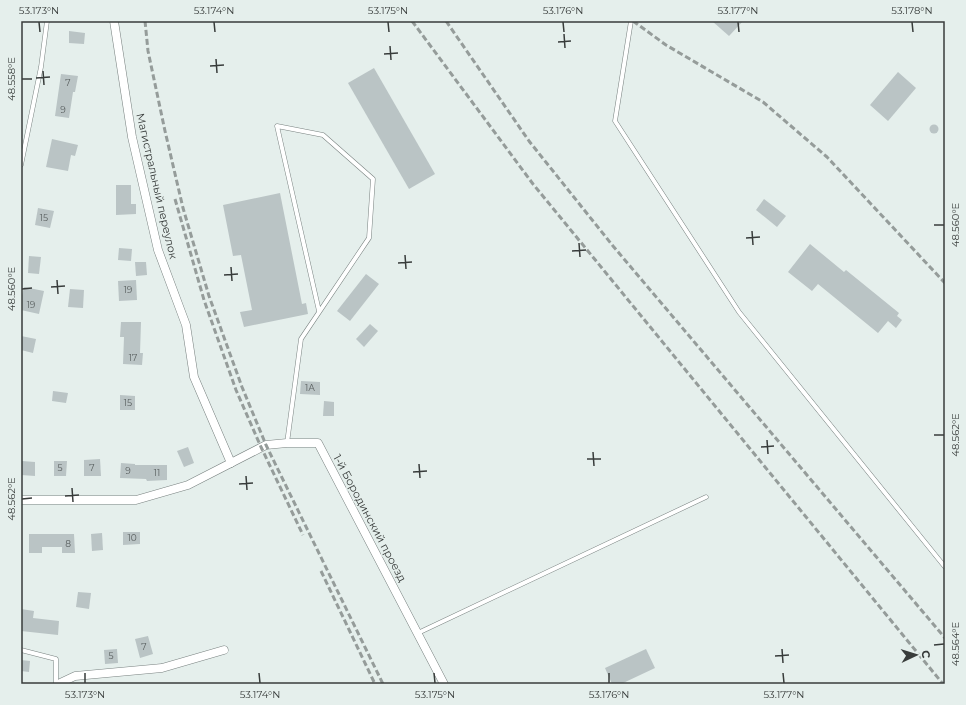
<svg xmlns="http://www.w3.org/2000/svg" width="966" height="705" font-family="Montserrat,sans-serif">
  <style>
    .building { fill: #bac4c5 }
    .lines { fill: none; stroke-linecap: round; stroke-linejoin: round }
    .service-casing { stroke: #798280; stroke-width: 5 }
    .minor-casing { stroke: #798280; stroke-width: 9 }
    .service { stroke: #fff; stroke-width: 4 }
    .minor { stroke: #fff; stroke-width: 8 }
    .rail { stroke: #959c9a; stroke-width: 3; stroke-dasharray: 6 3; stroke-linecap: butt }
    .ticks { fill: none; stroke: #383c3b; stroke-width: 1.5 }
    .labels { text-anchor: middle; stroke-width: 3; stroke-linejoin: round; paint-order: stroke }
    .number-label { font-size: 9px; fill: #585e5e }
    .street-label { font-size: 11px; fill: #383c3b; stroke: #e5efec }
    .neatline { fill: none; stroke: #383c3b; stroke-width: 1.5 }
    .ticks-label { font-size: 10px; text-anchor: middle; fill: #383c3b }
  </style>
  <rect width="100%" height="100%" fill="#e5efec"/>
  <g class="building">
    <path d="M 712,21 L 743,21 L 729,36 Z"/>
    <path d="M 69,31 L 85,33 L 84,44 L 69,43 Z"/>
    <path d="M 374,68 L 435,174 L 409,189 L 348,83 Z"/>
    <path d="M 898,72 L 916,88 L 888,121 L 870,105 Z"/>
    <path d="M 61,74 L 78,76 L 75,92 L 73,92 L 69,118 L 55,116 Z"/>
    <circle cx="934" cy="129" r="4.5"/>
    <path d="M 52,139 L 78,145 L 75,156 L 71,155 L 68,171 L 46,167 Z"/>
    <path d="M 116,185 L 131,185 L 131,204 L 136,204 L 136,214 L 116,215 Z"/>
    <path d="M 280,193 L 302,304 L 306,303 L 308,314 L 244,327 L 240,312 L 252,310 L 241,255 L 233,256 L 223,205 Z"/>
    <path d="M 764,199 L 786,216 L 777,227 L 756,210 Z"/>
    <path d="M 38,208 L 54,211 L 50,228 L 35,225 Z"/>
    <path d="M 810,244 L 844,272 L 846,270 L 899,313 L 897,316 L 902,320 L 896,328 L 888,321 L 878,333 L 818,284 L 812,291 L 788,272 Z"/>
    <path d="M 119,248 L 132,249 L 131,261 L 118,260 Z"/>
    <path d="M 29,256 L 41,257 L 39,274 L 28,273 Z"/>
    <path d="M 135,262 L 146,262 L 147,275 L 136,276 Z"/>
    <path d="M 366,274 L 379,284 L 350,321 L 337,311 Z"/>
    <path d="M 136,280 L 137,300 L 119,301 L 118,281 Z"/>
    <path d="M 24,287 L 44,291 L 39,314 L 21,310 L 21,300 Z"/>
    <path d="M 70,289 L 84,290 L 83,308 L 68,307 Z"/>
    <path d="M 121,322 L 141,322 L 140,353 L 143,353 L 142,365 L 123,364 L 124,337 L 120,337 Z"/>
    <path d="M 370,324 L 378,331 L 364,347 L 356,339 Z"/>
    <path d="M 21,336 L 36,339 L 33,353 L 21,350 Z"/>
    <path d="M 301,381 L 320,382 L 320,395 L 300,394 Z"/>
    <path d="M 53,391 L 68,393 L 66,403 L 52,401 Z"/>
    <path d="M 120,395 L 135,396 L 135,410 L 120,410 Z"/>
    <path d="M 324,401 L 334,402 L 334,416 L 323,416 Z"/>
    <path d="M 188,447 L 194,463 L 184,467 L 177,451 Z"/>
    <path d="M 100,459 L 101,476 L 84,476 L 84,460 Z"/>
    <path d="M 22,461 L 35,462 L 35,476 L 21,475 Z"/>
    <path d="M 54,461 L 67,461 L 66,476 L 54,476 Z"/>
    <path d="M 121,463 L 135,464 L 135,465 L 167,465 L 167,480 L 147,481 L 146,479 L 120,478 Z"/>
    <path d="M 123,532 L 140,532 L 140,544 L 123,545 Z"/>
    <path d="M 102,533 L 103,550 L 92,551 L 91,534 Z"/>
    <path d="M 29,534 L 74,534 L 75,553 L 62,553 L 62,547 L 42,547 L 42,553 L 29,553 Z"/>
    <path d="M 78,592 L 91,593 L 89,609 L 76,607 Z"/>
    <path d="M 21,609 L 34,611 L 33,618 L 59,621 L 58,635 L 21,631 Z"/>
    <path d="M 148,636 L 153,654 L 140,658 L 135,639 Z"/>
    <path d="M 117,649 L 118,663 L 105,664 L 104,650 Z"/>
    <path d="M 646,649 L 655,668 L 621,684 L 612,684 L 605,668 Z"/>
    <path d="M 21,660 L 30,661 L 29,672 L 21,671 Z"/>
  </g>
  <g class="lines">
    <defs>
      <g id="service">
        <path d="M 631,21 L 615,121 L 739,312 L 945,567"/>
        <path d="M 21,165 L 41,67 L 47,21"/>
        <path d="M 287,443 L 301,339 L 369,238 L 373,179 L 323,135 L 277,126 L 319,311"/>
        <path d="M 418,633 L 706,497"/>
        <path d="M 21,650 L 56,659 L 56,684"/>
      </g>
      <g id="minor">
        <path d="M 114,21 L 132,137 L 158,250 L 186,325 L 194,377 L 231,463"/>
        <path d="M 21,500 L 136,500 L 188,485 L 266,445 L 287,443 L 318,443 L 444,684"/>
        <path d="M 58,684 L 75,676 L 162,668 L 224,650"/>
      </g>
    </defs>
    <use href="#service" class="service-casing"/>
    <use href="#minor" class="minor-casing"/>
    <use href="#service" class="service"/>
    <use href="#minor" class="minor"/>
    <g class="rail">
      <path d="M 145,21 L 148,51 L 165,131 L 183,208 L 209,296 L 242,387 L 266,445 L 383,684"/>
      <path d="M 412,21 L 533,184 L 943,684"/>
      <path d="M 446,21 L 529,141 L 613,246 L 945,638"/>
      <path d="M 633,21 L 666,45 L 763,102 L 827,157 L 945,283"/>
      <path d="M 175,199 L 204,300 L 236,390 L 261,447 L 303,535"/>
      <path d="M 321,571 L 375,684"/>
    </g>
  </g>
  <path class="ticks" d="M 39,22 L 40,32M 214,22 L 215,32M 388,22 L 389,32M 563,22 L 564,32M 738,22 L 739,32M 912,22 L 913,32M 564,34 L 565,48M 558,42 L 571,41M 390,46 L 391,60M 384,54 L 398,53M 216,59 L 217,73M 210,66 L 224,65M 43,71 L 44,85M 36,78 L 50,77M 22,79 L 32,79M 934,225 L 944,225M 752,231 L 753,245M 746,238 L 760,237M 579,243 L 580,257M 572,251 L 586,250M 405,255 L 406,269M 398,263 L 412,262M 231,267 L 232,281M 224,275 L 238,274M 57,280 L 58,294M 51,287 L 65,286M 22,289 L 32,288M 934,435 L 944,435M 767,440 L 768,454M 761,447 L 774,446M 593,452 L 594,466M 587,459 L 601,459M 419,464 L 420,478M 413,472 L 427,471M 246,476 L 247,490M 239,484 L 253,483M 72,488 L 73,502M 65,496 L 79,495M 22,499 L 32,498M 934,645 L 944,644M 782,649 L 783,663M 775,656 L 789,655M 85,673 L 85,683M 259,673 L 260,683M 434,673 L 435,683M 609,673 L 609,683M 783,673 L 784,683"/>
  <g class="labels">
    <g class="number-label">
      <text x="68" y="86">7</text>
      <text x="63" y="113">9</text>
      <text x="44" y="221">15</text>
      <text x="128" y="293">19</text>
      <text x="31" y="308">19</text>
      <text x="133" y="361">17</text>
      <text x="310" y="391">1А</text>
      <text x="128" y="406">15</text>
      <text x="60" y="471">5</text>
      <text x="92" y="471">7</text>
      <text x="128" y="474">9</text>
      <text x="157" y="476">11</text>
      <text x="132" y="541">10</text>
      <text x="68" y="547">8</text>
      <text x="144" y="650">7</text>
      <text x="111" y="659">5</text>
    </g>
    <g class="street-label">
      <text transform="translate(157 186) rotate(77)" y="4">Магистральный переулок</text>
      <text transform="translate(370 518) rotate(62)" y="4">1-й Бородинский проезд</text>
    </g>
  </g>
  <rect width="966" height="705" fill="none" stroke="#e5efec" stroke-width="44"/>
  <g transform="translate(916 655) rotate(86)" stroke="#e5efec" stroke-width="3" paint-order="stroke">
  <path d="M0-3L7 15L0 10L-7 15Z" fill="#383c3b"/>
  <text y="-6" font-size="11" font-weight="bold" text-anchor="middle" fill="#383c3b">С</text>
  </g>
  <rect x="22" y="22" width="922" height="661" class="neatline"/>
  <g class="ticks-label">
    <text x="39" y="14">53.173°N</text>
    <text x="214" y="14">53.174°N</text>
    <text x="388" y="14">53.175°N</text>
    <text x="563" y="14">53.176°N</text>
    <text x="738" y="14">53.177°N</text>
    <text x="912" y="14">53.178°N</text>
    <text transform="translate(11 79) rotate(-90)" y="4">48.558°E</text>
    <text transform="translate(955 225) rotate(-90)" y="4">48.560°E</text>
    <text transform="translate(11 289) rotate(-90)" y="4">48.560°E</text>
    <text transform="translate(955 435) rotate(-90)" y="4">48.562°E</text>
    <text transform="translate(11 499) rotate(-90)" y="4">48.562°E</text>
    <text transform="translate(955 644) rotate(-90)" y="4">48.564°E</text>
    <text x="85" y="698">53.173°N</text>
    <text x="260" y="698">53.174°N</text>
    <text x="435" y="698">53.175°N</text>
    <text x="609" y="698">53.176°N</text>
    <text x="784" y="698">53.177°N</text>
  </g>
</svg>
